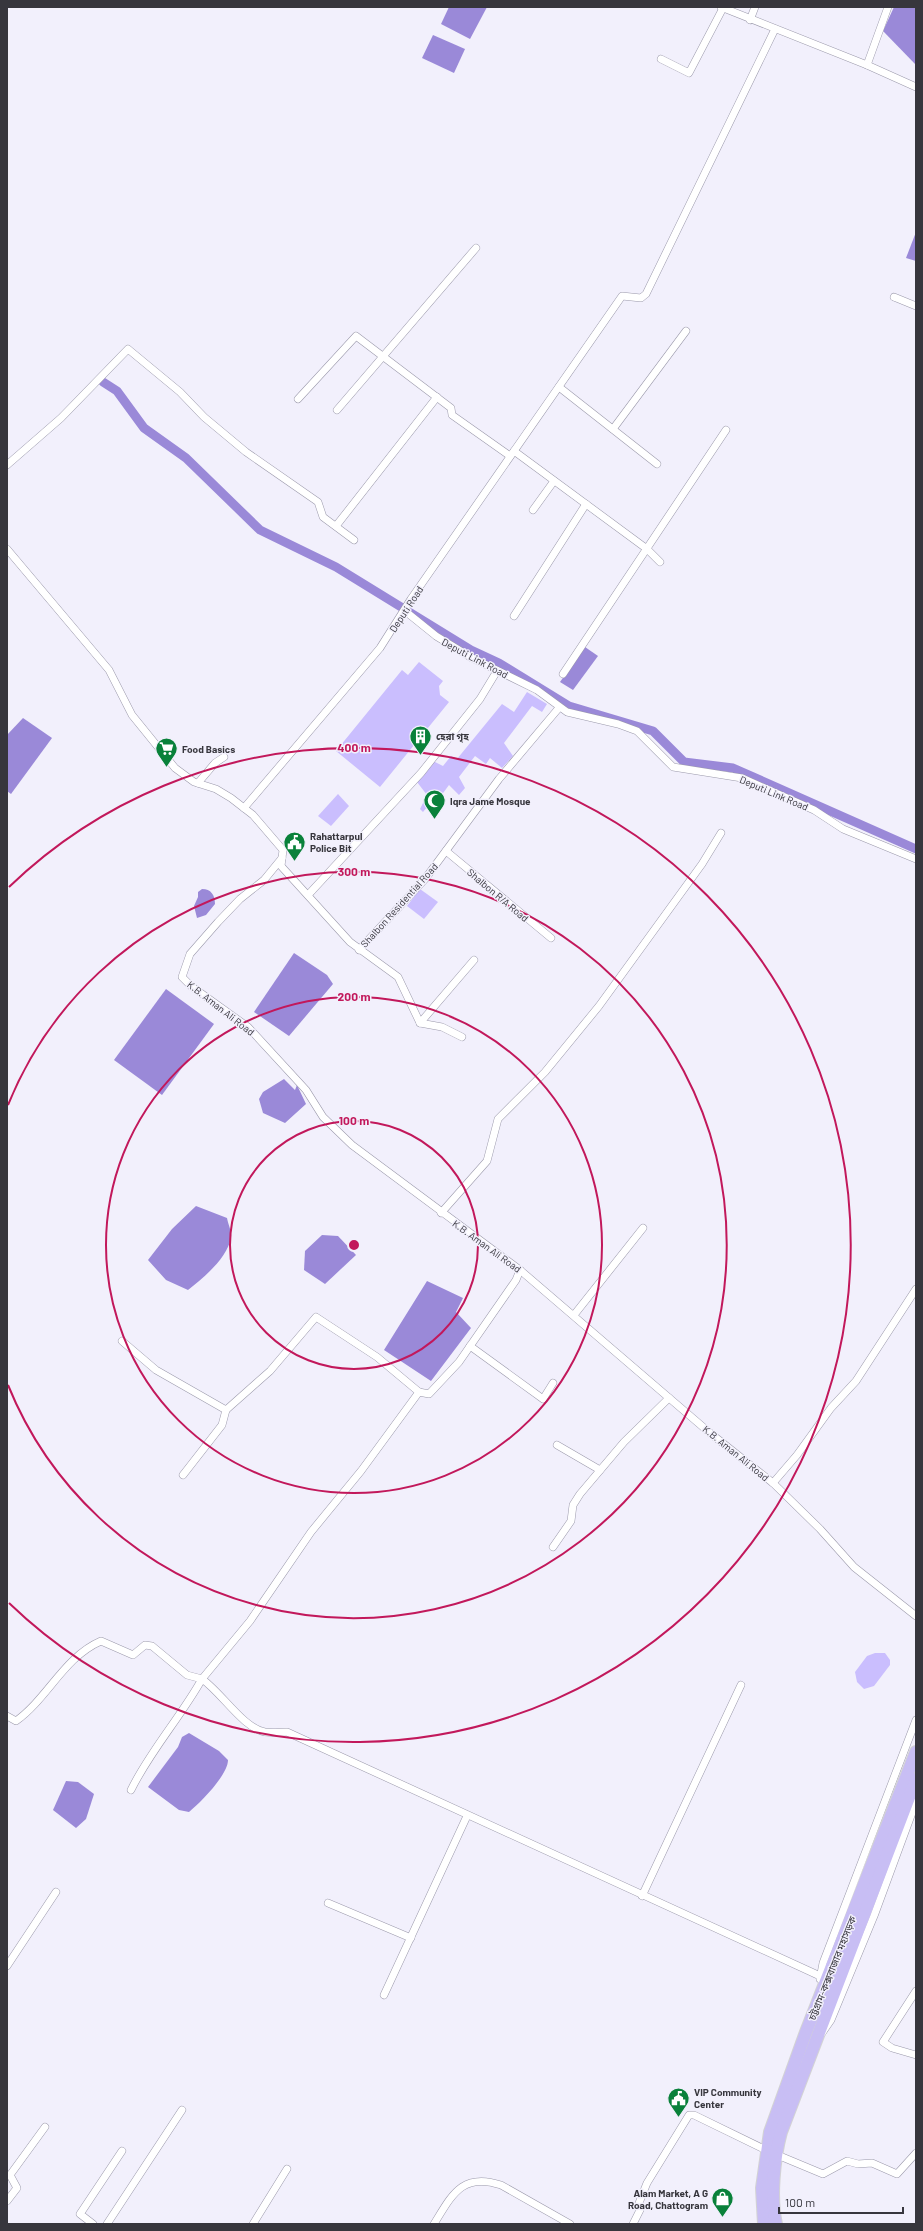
<svg xmlns="http://www.w3.org/2000/svg" width="923" height="2231" font-family="Barlow,'Noto Sans Bengali',sans-serif">
  <style>
    .green { fill: #cabefe }
    .water { fill: #9a89d8 }
    .lines { fill: none; stroke-linecap: round; stroke-linejoin: round }
    .canal { stroke: #9a89d8; stroke-width: 9 }
    .minor-casing { stroke: #9b99ab; stroke-width: 8 }
    .trunk-casing { stroke: #d3d3d4; stroke-width: 14 }
    .minor { stroke: #fff; stroke-width: 7 }
    .trunk { stroke: #c8bef4; stroke-width: 12 }
    .ring { fill: none; stroke: #c2185b; stroke-width: 2 }
    .labels { text-anchor: middle; stroke-width: 3; stroke-linejoin: round; paint-order: stroke }
    .street-label { font-size: 10px; fill: #37363d; stroke: #f2f0fc }
    .poi-label { font-size: 10px; font-weight: bold; fill: #37363d; stroke: #f2f0fc; text-anchor: start }
    .centre { fill: #c2185b; stroke: #f2f0fc; stroke-width: 2 }
    .ring-label { font-size: 12px; text-anchor: middle; font-weight: bold; fill: #c2185b; stroke: #f2f0fc; stroke-width: 3; stroke-linejoin: round; paint-order: stroke }
  </style>
  <rect width="100%" height="100%" fill="#f2f0fc"/>
  <g class="green">
    <path d="M 419,662 L 443,681 L 439,686 L 440,695 L 449,702 L 380,787 L 336,751 L 402,670 L 408,675 Z"/>
    <path d="M 527,692 L 547,704 L 542,712 L 532,706 L 504,743 L 513,756 L 502,768 L 490,758 L 486,764 L 475,756 L 459,777 L 465,788 L 459,795 L 449,785 L 435,804 L 432,801 L 423,812 L 420,809 L 427,795 L 417,782 L 433,761 L 443,766 L 451,756 L 457,759 L 502,704 L 514,712 Z"/>
    <path d="M 338,794 L 349,806 L 331,826 L 318,816 Z"/>
    <path d="M 420,889 L 438,902 L 424,919 L 407,906 Z"/>
    <path d="M 875,1653 L 885,1653 L 890,1660 L 890,1665 L 874,1686 L 864,1689 L 857,1682 L 855,1672 L 867,1656 Z"/>
  </g>
  <g class="water">
    <path d="M 449,7 L 487,7 L 470,39 L 441,24 Z"/>
    <path d="M 894,7 L 916,7 L 916,65 L 883,31 Z"/>
    <path d="M 433,35 L 465,49 L 454,73 L 422,58 Z"/>
    <path d="M 916,232 L 916,261 L 906,258 Z"/>
    <path d="M 585,647 L 598,656 L 573,690 L 560,682 Z"/>
    <path d="M 23,718 L 52,738 L 11,794 L 7,791 L 7,735 Z"/>
    <path d="M 202,889 C 211,889 215,895 215,904 L 206,915 L 197,918 L 194,906 L 198,897 L 198,892 Z"/>
    <path d="M 294,953 L 327,975 L 333,984 L 289,1036 L 254,1012 Z"/>
    <path d="M 166,989 L 214,1024 L 162,1095 L 114,1060 Z"/>
    <path d="M 284,1079 L 295,1090 L 297,1085 L 306,1104 L 285,1123 L 263,1113 L 259,1099 L 263,1092 Z"/>
    <path d="M 196,1206 L 227,1218 C 228,1224 232,1232 231,1237 C 228,1258 203,1278 188,1290 L 166,1280 L 148,1260 L 172,1229 Z"/>
    <path d="M 322,1235 L 338,1236 L 356,1255 L 325,1284 L 304,1270 L 305,1251 Z"/>
    <path d="M 427,1281 L 463,1298 L 456,1312 L 471,1328 L 431,1381 L 384,1350 Z"/>
    <path d="M 189,1733 L 219,1751 L 228,1760 C 228,1775 200,1803 189,1812 L 179,1810 L 148,1787 L 178,1747 L 182,1737 Z"/>
    <path d="M 66,1781 L 78,1782 L 94,1794 L 86,1819 L 76,1828 L 53,1810 Z"/>
  </g>
  <g class="lines">
    <path class="canal" d="M 103,382 L 117,391 L 144,428 L 186,458 L 260,530 L 336,567 L 471,650 L 499,663 L 569,706 L 653,731 L 684,762 L 733,768 L 916,849"/>
    <defs>
      <g id="minor">
        <path d="M 721,7 L 867,65 L 916,87"/>
        <path d="M 750,20 L 755,7"/>
        <path d="M 661,59 L 689,73 L 723,8"/>
        <path d="M 867,65 L 888,7"/>
        <path d="M 894,297 L 916,306"/>
        <path d="M 559,387 L 657,464"/>
        <path d="M 298,399 L 356,336 L 451,408 L 452,415 L 510,456"/>
        <path d="M 337,410 L 476,248"/>
        <path d="M 613,429 L 686,331"/>
        <path d="M 514,451 L 647,549 L 660,562"/>
        <path d="M 7,465 L 61,418 L 128,349 L 180,392 L 204,417 L 246,452 L 318,502 L 323,517 L 354,540"/>
        <path d="M 533,510 L 554,481"/>
        <path d="M 336,526 L 437,397"/>
        <path d="M 7,549 L 109,670 L 132,715 L 175,768 L 194,782 L 216,789 L 231,798 L 253,815 L 283,850 L 281,866 L 350,942 L 398,977 L 420,1023 L 474,960"/>
        <path d="M 405,611 L 436,636 L 472,658 L 537,690 L 567,712 L 618,724 L 637,731 L 673,767 L 742,778 L 814,810 L 843,829 L 916,859"/>
        <path d="M 514,616 L 586,504"/>
        <path d="M 563,674 L 726,430"/>
        <path d="M 198,783 L 215,763 L 224,757"/>
        <path d="M 244,808 L 380,648 L 411,599 L 622,296 L 641,298 L 646,294 L 775,29"/>
        <path d="M 446,851 L 551,938"/>
        <path d="M 282,858 L 264,880 L 240,899 L 218,922 L 190,954 L 182,977 L 191,986 L 248,1027 L 306,1090 L 323,1117 L 352,1145 L 520,1270 L 710,1433 L 773,1483 L 820,1529 L 854,1567 L 916,1616"/>
        <path d="M 308,895 L 421,773 L 480,699 L 497,671"/>
        <path d="M 359,950 L 425,879 L 499,779 L 558,709"/>
        <path d="M 420,1023 L 442,1027 L 462,1037"/>
        <path d="M 441,1213 L 487,1161 L 498,1119 L 545,1072 L 599,1006 L 702,864 L 721,833"/>
        <path d="M 574,1315 L 643,1228"/>
        <path d="M 122,1341 L 156,1370 L 226,1410 L 270,1371 L 316,1317 L 377,1357 L 419,1392"/>
        <path d="M 470,1346 L 543,1399 L 553,1383"/>
        <path d="M 557,1445 L 600,1470"/>
        <path d="M 183,1475 L 222,1425 L 226,1410"/>
        <path d="M 773,1483 L 797,1455 L 831,1408 L 856,1381 L 916,1289"/>
        <path d="M 553,1547 L 571,1521 L 573,1505 L 580,1494 L 624,1442 L 669,1398"/>
        <path d="M 7,1716 L 16,1721 C 48,1698 64,1657 101,1641 L 133,1655 L 145,1645 L 152,1646 L 187,1675 L 202,1679 L 250,1621 L 311,1532 L 361,1471 L 419,1392 L 429,1394 L 459,1362 L 516,1280 L 520,1270"/>
        <path d="M 131,1790 C 150,1751 180,1718 202,1679 C 222,1693 243,1728 265,1732 C 272,1733 280,1732 287,1732 L 820,1976"/>
        <path d="M 642,1896 L 741,1685"/>
        <path d="M 328,1903 L 411,1938"/>
        <path d="M 7,1966 L 56,1892"/>
        <path d="M 820,1979 L 823,1963 L 916,1720"/>
        <path d="M 916,1991 L 883,2042 L 892,2048 L 916,2055"/>
        <path d="M 384,1995 L 467,1816"/>
        <path d="M 822,2033 L 831,2020 L 874,1916 L 916,1802"/>
        <path d="M 775,2154 L 823,2174 L 847,2161 L 858,2164 L 872,2163 L 897,2174 L 916,2153"/>
        <path d="M 7,2201 L 17,2188 L 10,2175 L 45,2127"/>
        <path d="M 93,2224 L 80,2214 L 122,2151"/>
        <path d="M 107,2224 L 182,2110"/>
        <path d="M 253,2224 L 287,2169"/>
        <path d="M 434,2224 C 452,2195 462,2172 501,2185 L 570,2224"/>
        <path d="M 633,2224 L 640,2210 L 639,2203 L 647,2183 L 689,2115 L 694,2115 L 766,2150"/>
      </g>
      <g id="trunk">
        <path d="M 764,2224 L 762,2188 L 770,2132 L 806,2032 L 916,1752"/>
        <path d="M 776,2224 C 770,2198 774,2158 781,2132 L 916,1779"/>
      </g>
    </defs>
    <use href="#minor" class="minor-casing"/>
    <use href="#trunk" class="trunk-casing"/>
    <use href="#minor" class="minor"/>
    <use href="#trunk" class="trunk"/>
  </g>
  <g class="ring">
    <circle cx="354" cy="1245" r="124"/>
    <circle cx="354" cy="1245" r="248"/>
    <path d="M8 1105A373 373 0 1 1 8 1385"/>
    <path d="M9 887A497 497 0 1 1 9 1603"/>
  </g>
  <defs>
    <symbol id="building-pin" viewBox="-11 -11 22 30"><path d="M0 17L-7.5 6A9.5 9.5 0 1 1 7.5 6Z" fill="#09813a" stroke="#f2f0fc"/><path d="M-4-6H4V6H1V3H-1V6H-4ZM-2.5-4.3h1.7v1.8h-1.7ZM.8-4.3h1.7v1.8H.8ZM-2.5-1h1.7V.8h-1.7ZM.8-1h1.7V.8H.8Z" fill="#fff"/></symbol>
    <symbol id="supermarket-pin" viewBox="-11 -11 22 30"><path d="M0 17L-7.5 6A9.5 9.5 0 1 1 7.5 6Z" fill="#09813a" stroke="#f2f0fc"/><path d="M-6-5.5h2.5l.6 2H6L4.5 2H-2.5L-4.4-4H-6ZM-1.5 3.2a1.3 1.3 0 1 0 .1 0ZM3 3.2a1.3 1.3 0 1 0 .1 0Z" fill="#fff"/></symbol>
    <symbol id="mosque-pin" viewBox="-11 -11 22 30"><path d="M0 17L-7.5 6A9.5 9.5 0 1 1 7.5 6Z" fill="#09813a" stroke="#f2f0fc"/><path d="M3.5-4.9A6 6 0 1 0 3.5 4.9A5 5 0 1 1 3.5-4.9Z" fill="#fff"/></symbol>
    <symbol id="civic-pin" viewBox="-11 -11 22 30"><path d="M0 17L-7.5 6A9.5 9.5 0 1 1 7.5 6Z" fill="#09813a" stroke="#f2f0fc"/><path d="M-.6-6.5H3V-4.5H.6V-3L4-1V1h2V6H-6V1h2V-1L-.6-3ZM-1.2 2.5V6h2.4V2.5Z" fill="#fff"/></symbol>
    <symbol id="shop-pin" viewBox="-11 -11 22 30"><path d="M0 17L-7.5 6A9.5 9.5 0 1 1 7.5 6Z" fill="#09813a" stroke="#f2f0fc"/><path d="M-5-2.5h2.3a2.7 3.5 0 0 1 5.4 0H5L5.5 6h-11ZM-1.5-2.5h3a1.5 2.3 0 0 0-3 0Z" fill="#fff"/></symbol>
  </defs>
  <g fill-rule="evenodd">
    <use href="#building-pin" x="408" y="724" width="25" height="34"/>
    <use href="#supermarket-pin" x="154" y="736" width="25" height="34"/>
    <use href="#mosque-pin" x="422" y="788" width="25" height="34"/>
    <use href="#civic-pin" x="282" y="830" width="25" height="34"/>
    <use href="#civic-pin" x="666" y="2086" width="25" height="34"/>
    <use href="#shop-pin" x="710" y="2186" width="25" height="34"/>
  </g>
  <g class="labels">
    <g class="street-label">
      <text transform="translate(406 609) rotate(-57)" y="4">Deputi Road</text>
      <text transform="translate(475 658) rotate(28)" y="4">Deputi Link Road</text>
      <text transform="translate(774 793) rotate(23)" y="4">Deputi Link Road</text>
      <text transform="translate(498 895) rotate(40)" y="4">Shalbon R/A Road</text>
      <text transform="translate(399 905) rotate(-48)" y="4">Shalbon Residential Road</text>
      <text transform="translate(221 1008) rotate(38)" y="4">K.B. Aman Ali Road</text>
      <text transform="translate(487 1246) rotate(36)" y="4">K.B. Aman Ali Road</text>
      <text transform="translate(736 1453) rotate(39)" y="4">K.B. Aman Ali Road</text>
      <text transform="translate(832 1968) rotate(-68)" y="4">চট্টগ্রাম-কক্সবাজার মহাসড়ক</text>
    </g>
    <g class="poi-label">
      <text x="436" y="740">হেরা গৃহ</text>
      <text x="182" y="753">Food Basics</text>
      <text x="450" y="805">Iqra Jame Mosque</text>
      <text x="310" y="840">Rahattarpul<tspan x="310" dy="12">Police Bit</tspan></text>
      <text x="694" y="2096">VIP Community<tspan x="694" dy="12">Center</tspan></text>
      <text x="708" y="2197" text-anchor="end">Alam Market, A G<tspan x="708" dy="12">Road, Chattogram</tspan></text>
    </g>
  </g>
  <circle cx="354" cy="1245" r="6" class="centre"/>
  <g class="ring-label">
    <text x="354" y="752">400 m</text>
    <text x="354" y="876">300 m</text>
    <text x="354" y="1001">200 m</text>
    <text x="354" y="1125">100 m</text>
  </g>
  <rect width="923" height="2231" fill="none" stroke="#37363d" stroke-width="16"/>
  <path d="M779 2207v6h124v-6" fill="none" stroke="#37363d" stroke-width="2"/>
  <text x="785" y="2207" font-size="12" fill="#37363d" stroke="#f2f0fc" stroke-width="3" paint-order="stroke">100 m</text>
</svg>
